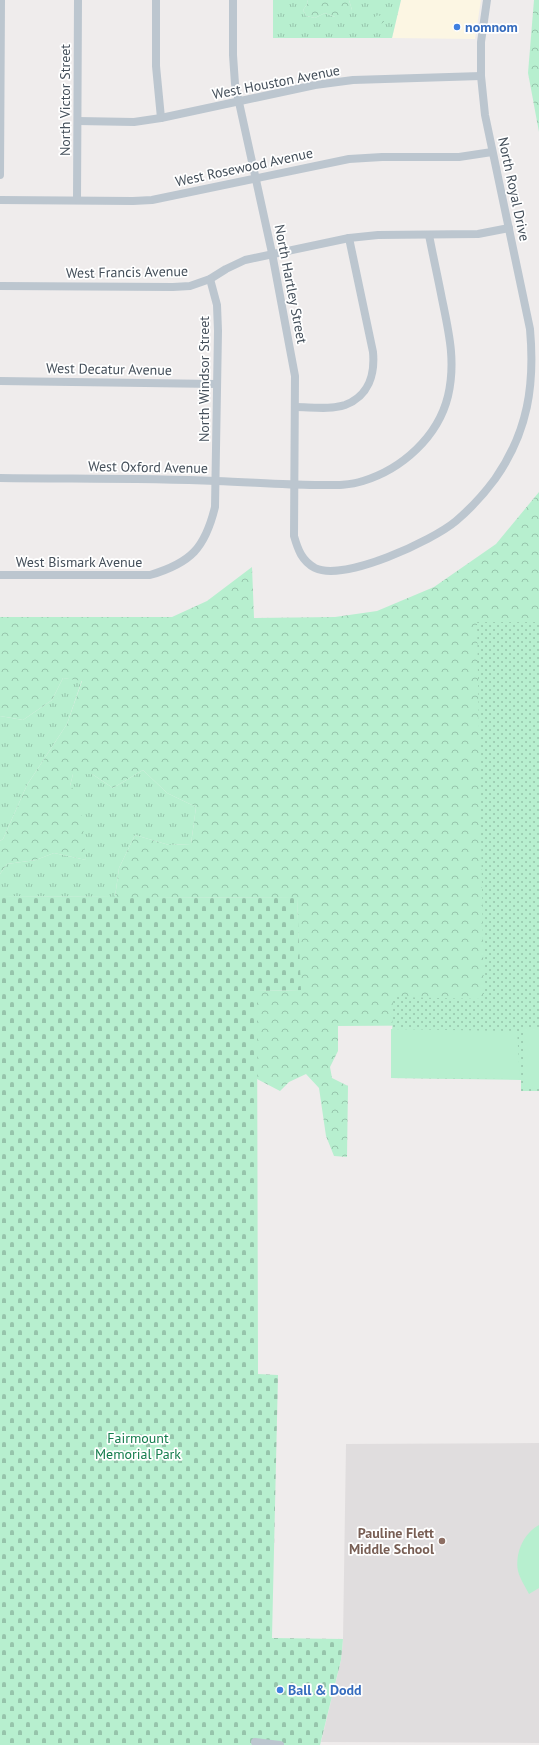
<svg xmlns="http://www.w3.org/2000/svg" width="539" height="1745" font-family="'PT Sans',sans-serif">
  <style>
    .commercial { fill: #fcf6e3 }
    .education { fill: #e0ddde }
    .grass { fill: url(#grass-tufts) }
    .forest { fill: url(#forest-crowns) }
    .cemetery { fill: url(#cemetery-stones) }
    .park { fill: url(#park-dots) }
    .garden { fill: #b7efcf }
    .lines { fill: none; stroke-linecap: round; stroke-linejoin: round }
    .minor { stroke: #bcc6cf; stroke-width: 8 }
    .shop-dot { fill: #3f7fe0; stroke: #fff; stroke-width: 1.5 }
    .education-dot { fill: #8d6e63; stroke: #fff; stroke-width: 1.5 }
    .labels { text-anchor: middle; stroke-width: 3.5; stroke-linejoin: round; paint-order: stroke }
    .shop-label { font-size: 14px; font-weight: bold; fill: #366cbe; stroke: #fff; text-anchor: start }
    .street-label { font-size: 14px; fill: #444f5a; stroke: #fff }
    .park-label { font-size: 14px; fill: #137c4c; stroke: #fff }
    .education-label { font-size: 14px; font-weight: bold; fill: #785e54; stroke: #fff; text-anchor: end }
  </style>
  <defs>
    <pattern id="grass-tufts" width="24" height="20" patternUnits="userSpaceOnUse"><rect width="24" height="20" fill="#b7efcf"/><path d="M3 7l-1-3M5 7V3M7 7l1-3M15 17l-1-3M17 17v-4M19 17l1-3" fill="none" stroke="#96c4ab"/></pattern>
    <pattern id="forest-crowns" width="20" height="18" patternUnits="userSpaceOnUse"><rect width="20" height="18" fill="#b7efcf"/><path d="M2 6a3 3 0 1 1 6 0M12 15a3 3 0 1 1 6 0" fill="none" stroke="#96c4ab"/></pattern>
    <pattern id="cemetery-stones" width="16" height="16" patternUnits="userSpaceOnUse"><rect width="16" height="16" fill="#b7efcf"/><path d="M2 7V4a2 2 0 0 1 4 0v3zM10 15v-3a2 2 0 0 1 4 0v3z" fill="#96c4ab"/></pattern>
    <pattern id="park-dots" width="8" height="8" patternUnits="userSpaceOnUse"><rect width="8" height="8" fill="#b7efcf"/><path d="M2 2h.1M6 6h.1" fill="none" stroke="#96c4ab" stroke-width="1.8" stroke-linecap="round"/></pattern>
  </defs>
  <rect width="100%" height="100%" fill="#efecec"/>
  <path class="commercial" d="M 401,0 L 481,0 L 475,39 L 392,38 Z"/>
  <path class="education" d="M 539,1443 L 539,1743 L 321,1742 L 341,1660 L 343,1639 L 346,1444 Z"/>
  <g class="grass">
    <path d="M 273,0 L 307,0 L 308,3 L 303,10 L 306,16 L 315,18 L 325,13 L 335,17 L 352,10 L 349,0 L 401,0 L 392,38 L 273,38 Z"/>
    <path d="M 63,678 L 82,680 L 67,724 L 27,785 L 3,839 L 0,841 L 0,716 L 23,720 L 52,700 Z"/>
    <path d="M 143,770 L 167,793 L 196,807 L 191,844 L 169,845 L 135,835 L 119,868 L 115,897 L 0,896 L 0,874 L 7,864 L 36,860 L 54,853 L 86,860 L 70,786 L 73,774 L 92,774 L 113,788 Z"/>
  </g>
  <g class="forest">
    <path d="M 307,0 L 349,0 L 352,10 L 348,17 L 335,17 L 325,13 L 315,18 L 306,16 L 303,10 L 308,3 Z"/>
    <path d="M 534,0 L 539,0 L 539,132 L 528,73 Z"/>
    <path d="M 378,15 L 383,17 L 384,22 L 375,28 L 373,25 L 373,18 Z"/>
    <path d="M 539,492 L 539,1018 L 495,1025 L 338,1026 L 338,1051 L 330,1067 L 332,1078 L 348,1086 L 347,1157 L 334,1156 L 326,1136 L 319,1088 L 306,1074 L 289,1082 L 280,1091 L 257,1079 L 257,991 L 300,990 L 297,898 L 115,897 L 119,868 L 135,835 L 169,845 L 191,844 L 196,807 L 167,793 L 143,770 L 113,788 L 92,774 L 73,774 L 70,786 L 80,794 L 86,860 L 54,853 L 36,860 L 7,864 L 0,874 L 0,841 L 3,839 L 27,785 L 67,724 L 82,681 L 63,678 L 52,700 L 23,720 L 0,716 L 0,617 L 172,617 L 207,601 L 252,567 L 254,618 L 335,617 L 377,611 L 434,587 L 496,544 Z"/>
  </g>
  <path class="cemetery" d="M 0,896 L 297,898 L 301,990 L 257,991 L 258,1374 L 278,1375 L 272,1638 L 343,1639 L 341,1660 L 320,1745 L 0,1745 Z"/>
  <path class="park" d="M 477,622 L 539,622 L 539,1091 L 521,1091 L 521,1080 L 391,1078 L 393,997 L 484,999 Z"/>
  <g class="garden">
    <rect x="525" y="1027" width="14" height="60"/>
    <path d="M 391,1029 L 517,1031 L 520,1079 L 391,1078 Z"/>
    <path d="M 539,1525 L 539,1588 L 529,1594 C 525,1586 520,1579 518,1571 C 515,1553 523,1534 539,1525 Z"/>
  </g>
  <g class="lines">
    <g class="minor">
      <path d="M 156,0 L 156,66 L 161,118"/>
      <path d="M 233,0 L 233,55 L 235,84 L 272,253 L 295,376 L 294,536 C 298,550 302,561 315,568 C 344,582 432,541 456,521 C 470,509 484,494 495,479 C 528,432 535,385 530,329 L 485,115 L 481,76 L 481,42 L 487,0"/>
      <path d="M 78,121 L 134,122 L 161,118 L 315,85 L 353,80 L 481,76"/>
      <path d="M 0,175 L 1,0"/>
      <path d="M 0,200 L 133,201 L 152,200 L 349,159 L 382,157 L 459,157 L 492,152"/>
      <path d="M 77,200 L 78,0"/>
      <path d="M 0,286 L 173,287 L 190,286 L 210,279 L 226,269 L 245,260 L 349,238 L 378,235 L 478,234 L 509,228"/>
      <path d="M 0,381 L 217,384"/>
      <path d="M 295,407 C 311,407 330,410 345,405 C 369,396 375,374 373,352 L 349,238"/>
      <path d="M 0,478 C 72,479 144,478 216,481 C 249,482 282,485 315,485 C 331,485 348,486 363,481 C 402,469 438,437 448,396 C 456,362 449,333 442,299 C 438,278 433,256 429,235"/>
      <path d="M 0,575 L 150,575 C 191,563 205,548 215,507 L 218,331 L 217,305 L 210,279"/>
      <path d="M 255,1742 L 280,1745"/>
    </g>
  </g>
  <g class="shop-dot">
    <circle cx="457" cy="27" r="4"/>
    <circle cx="280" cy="1690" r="4"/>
  </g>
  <circle class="education-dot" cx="442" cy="1541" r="4"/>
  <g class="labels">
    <g class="shop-label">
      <text x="465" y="32">nomnom</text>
      <text x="288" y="1695">Ball &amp; Dodd</text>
    </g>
    <g class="street-label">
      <text transform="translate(276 82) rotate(-11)" y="5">West Houston Avenue</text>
      <text transform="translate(65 100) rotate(-90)" y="5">North Victor Street</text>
      <text transform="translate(244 167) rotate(-12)" y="5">West Rosewood Avenue</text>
      <text transform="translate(514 189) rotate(78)" y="5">North Royal Drive</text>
      <text transform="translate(127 272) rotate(-1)" y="5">West Francis Avenue</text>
      <text transform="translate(291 284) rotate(79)" y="5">North Hartley Street</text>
      <text transform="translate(109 369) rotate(1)" y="5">West Decatur Avenue</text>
      <text transform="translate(204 379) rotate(-90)" y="5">North Windsor Street</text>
      <text transform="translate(148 467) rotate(1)" y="5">West Oxford Avenue</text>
      <text x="79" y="567">West Bismark Avenue</text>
    </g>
    <g class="park-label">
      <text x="138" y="1443">Fairmount<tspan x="138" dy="16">Memorial Park</tspan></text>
    </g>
    <g class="education-label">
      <text x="434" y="1538">Pauline Flett<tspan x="434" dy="16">Middle School</tspan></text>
    </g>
  </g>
</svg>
